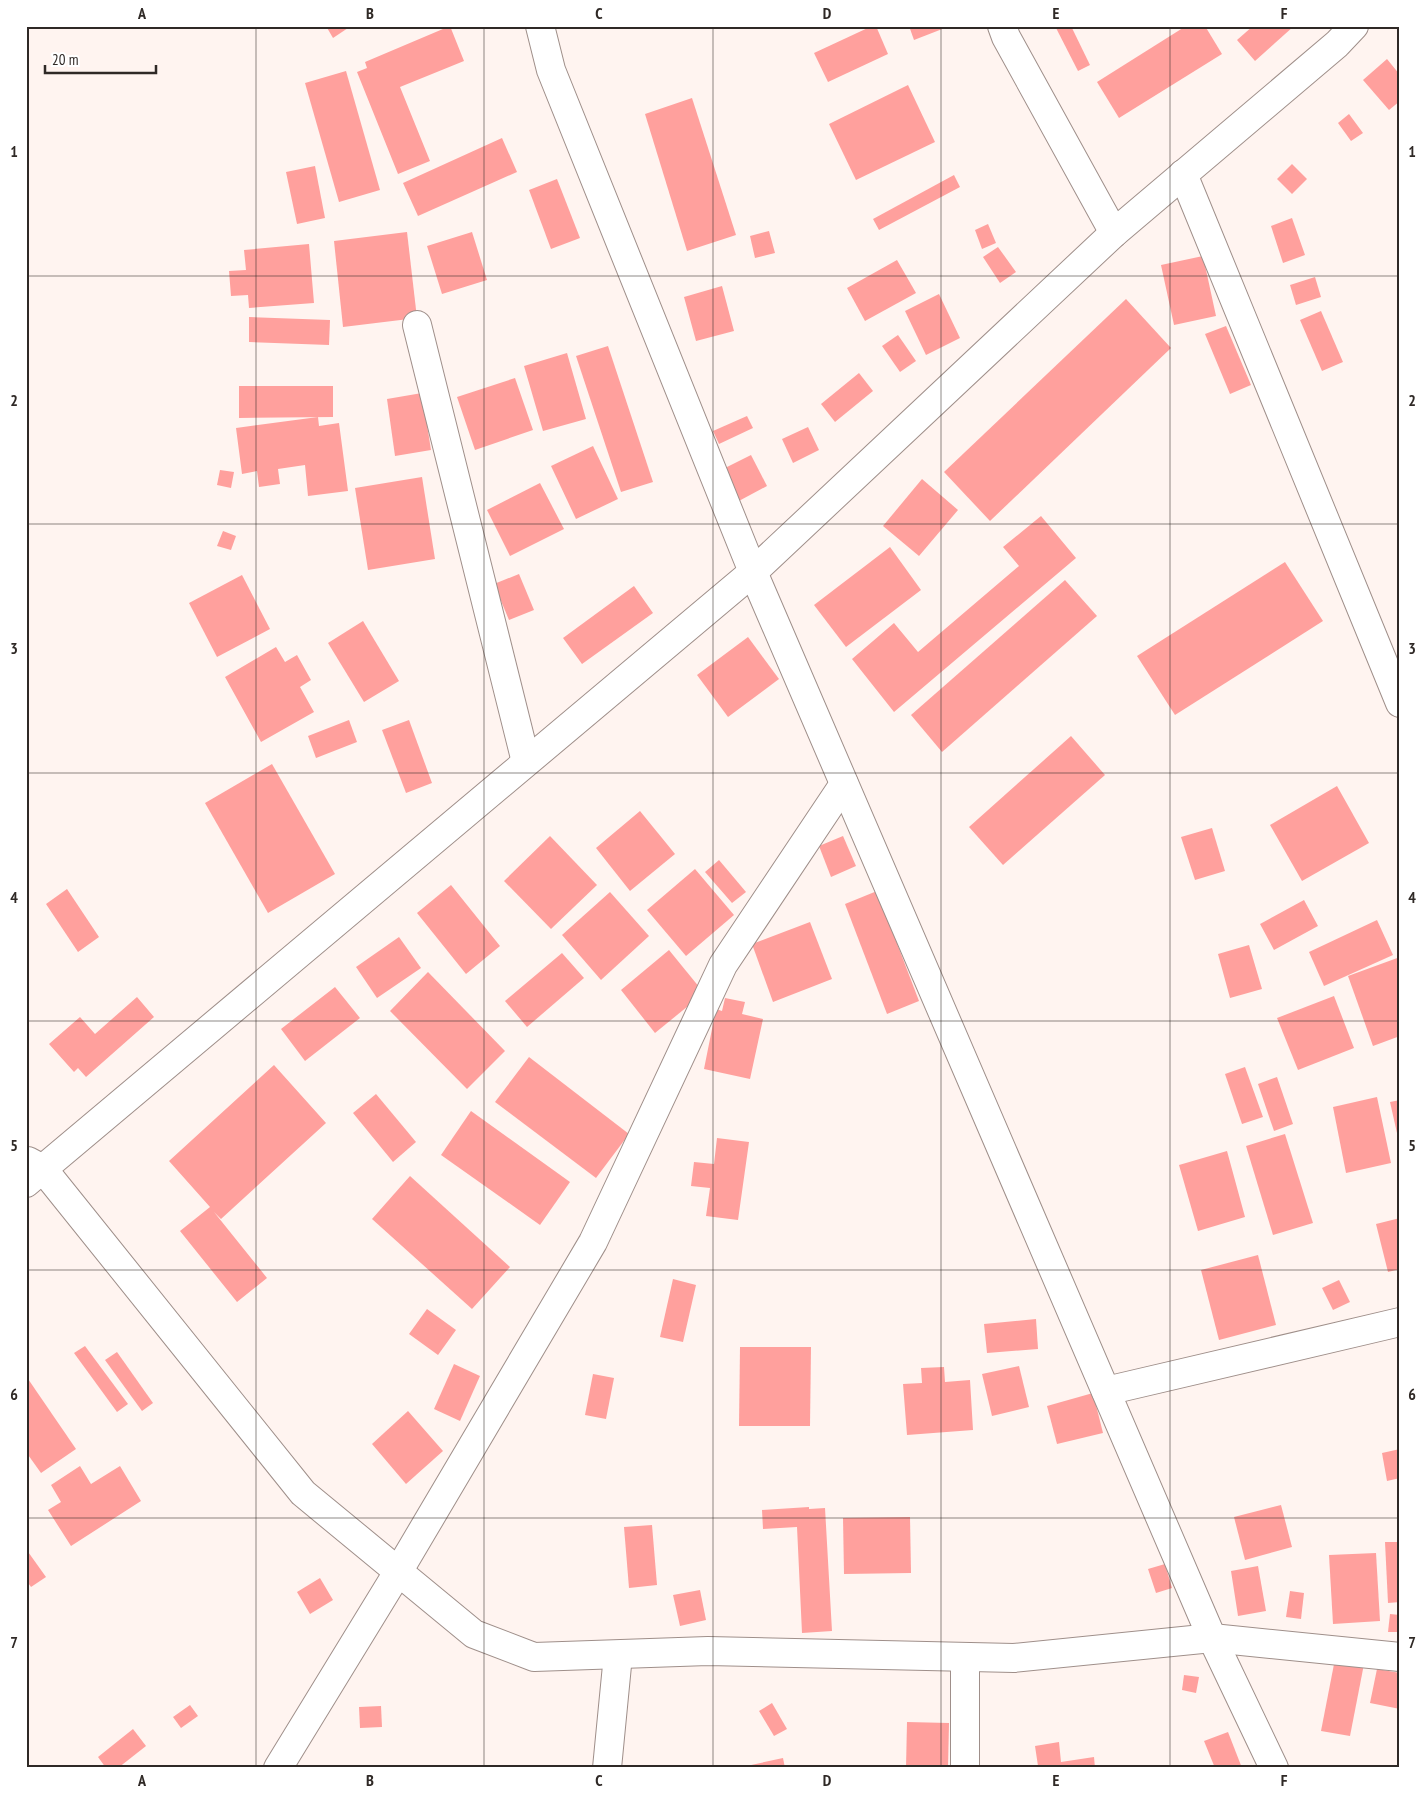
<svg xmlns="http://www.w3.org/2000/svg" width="1426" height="1794" font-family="'PT Sans Narrow',sans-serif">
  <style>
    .building { fill: #ffa09d }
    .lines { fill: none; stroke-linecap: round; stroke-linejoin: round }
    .street-casing { stroke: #9f8f8a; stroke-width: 30 }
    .street { stroke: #fff; stroke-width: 28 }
    .grid { fill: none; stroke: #2f2926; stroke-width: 1; stroke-opacity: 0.55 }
    .neatline { fill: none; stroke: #2f2926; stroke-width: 2 }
    .grid-label { font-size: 16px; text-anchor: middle; font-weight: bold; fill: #2f2926 }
  </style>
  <rect width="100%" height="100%" fill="#fff4f0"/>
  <g class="building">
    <path d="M 326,26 L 351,26 L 333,38 Z"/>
    <path d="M 450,26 L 464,61 L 400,87 L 430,161 L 398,174 L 357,72 L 367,68 L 365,62 Z"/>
    <path d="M 872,26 L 876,26 L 888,54 L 828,82 L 814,53 Z"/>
    <path d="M 909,26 L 950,26 L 914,40 Z"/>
    <path d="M 1055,26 L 1071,26 L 1090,65 L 1078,71 Z"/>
    <path d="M 1186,26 L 1205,26 L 1222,54 L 1119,118 L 1097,82 Z"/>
    <path d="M 1253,26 L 1294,26 L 1255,61 L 1237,40 Z"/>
    <path d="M 1387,59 L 1400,75 L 1400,101 L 1389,110 L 1363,80 Z"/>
    <path d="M 346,71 L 380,190 L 339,202 L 305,83 Z"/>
    <path d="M 908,85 L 935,142 L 856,180 L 829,124 Z"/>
    <path d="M 692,98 L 736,235 L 687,251 L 645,114 Z"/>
    <path d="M 1349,114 L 1363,133 L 1351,141 L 1338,123 Z"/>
    <path d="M 502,138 L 517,172 L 418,216 L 403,183 Z"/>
    <path d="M 1292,164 L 1307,179 L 1292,194 L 1277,179 Z"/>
    <path d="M 315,166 L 325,218 L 297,224 L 286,172 Z"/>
    <path d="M 954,175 L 960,187 L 879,230 L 873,219 Z"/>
    <path d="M 557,179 L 580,238 L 551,249 L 529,190 Z"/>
    <path d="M 1292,218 L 1305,255 L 1283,263 L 1271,226 Z"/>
    <path d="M 988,224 L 996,243 L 982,249 L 975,230 Z"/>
    <path d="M 769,231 L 775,253 L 755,258 L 750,236 Z"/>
    <path d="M 407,232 L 417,318 L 343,327 L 334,241 Z"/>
    <path d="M 472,232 L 487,280 L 442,294 L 427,246 Z"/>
    <path d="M 309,244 L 314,303 L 249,308 L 248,295 L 231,296 L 229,271 L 246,270 L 244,250 Z"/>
    <path d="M 998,247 L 1016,272 L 1000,283 L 983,257 Z"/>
    <path d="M 1203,256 L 1216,316 L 1174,325 L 1161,265 Z"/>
    <path d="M 897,260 L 916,293 L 865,321 L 847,288 Z"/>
    <path d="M 1315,277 L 1321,297 L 1296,305 L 1290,285 Z"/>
    <path d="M 722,286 L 734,331 L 696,341 L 684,297 Z"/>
    <path d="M 939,294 L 960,338 L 926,355 L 905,311 Z"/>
    <path d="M 1126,299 L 1171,348 L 990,521 L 944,472 Z"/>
    <path d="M 1321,311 L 1343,362 L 1322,371 L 1300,320 Z"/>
    <path d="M 249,317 L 330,320 L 329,345 L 249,342 Z"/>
    <path d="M 1226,326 L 1251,385 L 1230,394 L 1205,334 Z"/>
    <path d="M 898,335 L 916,361 L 900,372 L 882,346 Z"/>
    <path d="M 608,346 L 653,482 L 621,492 L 576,356 Z"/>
    <path d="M 567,353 L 586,419 L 543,431 L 524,366 Z"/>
    <path d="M 859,373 L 873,391 L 835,422 L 821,404 Z"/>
    <path d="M 515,378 L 533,430 L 475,450 L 457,397 Z"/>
    <path d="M 239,386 L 333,386 L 333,417 L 239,418 Z"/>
    <path d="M 422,393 L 431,450 L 395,456 L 387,399 Z"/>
    <path d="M 747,416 L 753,428 L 719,444 L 713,431 Z"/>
    <path d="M 318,417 L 319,426 L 339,423 L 348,491 L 308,496 L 305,465 L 278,469 L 280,484 L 259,487 L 257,471 L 242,474 L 236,428 Z"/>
    <path d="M 808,427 L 819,450 L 793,463 L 782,439 Z"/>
    <path d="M 593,446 L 618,499 L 576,519 L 551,466 Z"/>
    <path d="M 751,455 L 767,486 L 737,502 L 721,470 Z"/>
    <path d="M 220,470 L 234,472 L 231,488 L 217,485 Z"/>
    <path d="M 422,477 L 435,559 L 368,570 L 355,488 Z"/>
    <path d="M 922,479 L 958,510 L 919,556 L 883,526 Z"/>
    <path d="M 540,483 L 564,529 L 510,556 L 487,510 Z"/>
    <path d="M 1041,516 L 1076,558 L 894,712 L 852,659 L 894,623 L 918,652 L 1019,566 L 1003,547 Z"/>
    <path d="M 223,531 L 236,536 L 231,550 L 217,546 Z"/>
    <path d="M 890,547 L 921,590 L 846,647 L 814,605 Z"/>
    <path d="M 1285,562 L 1323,621 L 1175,715 L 1137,656 Z"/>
    <path d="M 519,574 L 534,610 L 509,620 L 494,584 Z"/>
    <path d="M 242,575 L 270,629 L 217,657 L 189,603 Z"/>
    <path d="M 1065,580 L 1097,616 L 942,752 L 911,715 Z"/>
    <path d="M 634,586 L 653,613 L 582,664 L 563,638 Z"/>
    <path d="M 363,621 L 399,681 L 364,702 L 328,643 Z"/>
    <path d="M 748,637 L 779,679 L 728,717 L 697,675 Z"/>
    <path d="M 276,647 L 285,662 L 297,655 L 311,680 L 300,687 L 314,712 L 261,742 L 225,677 Z"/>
    <path d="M 349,720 L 357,742 L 316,758 L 308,736 Z"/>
    <path d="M 409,720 L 432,783 L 406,793 L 382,730 Z"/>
    <path d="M 1071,736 L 1105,775 L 1003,865 L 969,827 Z"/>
    <path d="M 272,764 L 335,874 L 268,913 L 205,803 Z"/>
    <path d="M 1337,786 L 1369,843 L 1302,881 L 1270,825 Z"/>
    <path d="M 640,811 L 675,854 L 630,891 L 596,848 Z"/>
    <path d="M 1212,828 L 1225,871 L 1195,880 L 1181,837 Z"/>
    <path d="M 550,836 L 597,885 L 551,929 L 504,881 Z"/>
    <path d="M 843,836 L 856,866 L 831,877 L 819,846 Z"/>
    <path d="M 719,860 L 746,892 L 732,903 L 705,872 Z"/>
    <path d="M 695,869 L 734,915 L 686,956 L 647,910 Z"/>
    <path d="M 451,885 L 500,946 L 466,974 L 417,913 Z"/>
    <path d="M 67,889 L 99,937 L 78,952 L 46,904 Z"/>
    <path d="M 877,891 L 919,1001 L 887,1014 L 845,904 Z"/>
    <path d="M 610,892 L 649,936 L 601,980 L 562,935 Z"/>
    <path d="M 1304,900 L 1318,926 L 1274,950 L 1260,924 Z"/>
    <path d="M 1377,920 L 1393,955 L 1324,986 L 1309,952 Z"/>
    <path d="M 810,922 L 832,979 L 773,1002 L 752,944 Z"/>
    <path d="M 399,937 L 421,968 L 377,998 L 356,967 Z"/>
    <path d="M 1249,945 L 1262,989 L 1230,998 L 1218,954 Z"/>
    <path d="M 669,950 L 704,993 L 655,1033 L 621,990 Z"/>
    <path d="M 562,953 L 584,978 L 527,1027 L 505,1001 Z"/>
    <path d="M 1400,957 L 1400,1036 L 1373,1046 L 1348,976 Z"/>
    <path d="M 428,972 L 505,1051 L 467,1089 L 390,1011 Z"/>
    <path d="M 335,987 L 360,1018 L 305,1061 L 281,1029 Z"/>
    <path d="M 1334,996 L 1354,1048 L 1298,1070 L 1277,1018 Z"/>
    <path d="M 137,997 L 154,1017 L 86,1077 L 78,1068 L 74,1072 L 49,1044 L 80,1017 L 95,1034 Z"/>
    <path d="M 725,998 L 745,1002 L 742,1014 L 763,1019 L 750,1079 L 704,1069 L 716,1009 L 722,1011 Z"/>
    <path d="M 529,1057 L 629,1134 L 596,1178 L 495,1102 Z"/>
    <path d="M 274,1065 L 326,1123 L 221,1219 L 214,1212 L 267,1278 L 237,1302 L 180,1231 L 210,1207 L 169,1161 Z"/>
    <path d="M 1245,1067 L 1263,1117 L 1242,1124 L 1225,1074 Z"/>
    <path d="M 1277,1077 L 1293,1124 L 1274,1131 L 1258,1084 Z"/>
    <path d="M 376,1094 L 416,1142 L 393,1162 L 353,1113 Z"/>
    <path d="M 1377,1097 L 1391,1163 L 1346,1173 L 1333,1107 Z"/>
    <path d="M 1400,1100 L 1400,1142 L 1399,1142 L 1390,1102 Z"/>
    <path d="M 471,1111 L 570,1182 L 540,1225 L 441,1155 Z"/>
    <path d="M 1285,1134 L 1313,1223 L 1273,1235 L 1246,1146 Z"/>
    <path d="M 717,1138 L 749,1142 L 738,1220 L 706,1216 L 710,1188 L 691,1186 L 694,1162 L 714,1164 Z"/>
    <path d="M 1227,1151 L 1245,1217 L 1198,1231 L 1179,1165 Z"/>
    <path d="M 410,1176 L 510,1267 L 472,1309 L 372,1219 Z"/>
    <path d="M 1400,1218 L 1400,1269 L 1388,1272 L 1376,1224 Z"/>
    <path d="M 1258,1255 L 1276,1325 L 1219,1340 L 1201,1270 Z"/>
    <path d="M 673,1279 L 696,1285 L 683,1342 L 660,1337 Z"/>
    <path d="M 1339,1280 L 1350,1302 L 1333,1310 L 1322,1288 Z"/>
    <path d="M 427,1309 L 456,1330 L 438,1355 L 409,1334 Z"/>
    <path d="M 1036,1319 L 1038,1349 L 987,1353 L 984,1324 Z"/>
    <path d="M 85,1346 L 128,1404 L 117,1412 L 74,1353 Z"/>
    <path d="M 740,1347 L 811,1347 L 810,1426 L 739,1426 Z"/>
    <path d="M 117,1352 L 153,1403 L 142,1411 L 105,1360 Z"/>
    <path d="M 454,1364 L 480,1376 L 460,1421 L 434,1409 Z"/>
    <path d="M 1019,1366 L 1029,1407 L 992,1416 L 982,1374 Z"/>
    <path d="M 944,1367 L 945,1382 L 970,1380 L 973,1430 L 907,1435 L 903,1384 L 922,1383 L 921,1368 Z"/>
    <path d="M 593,1374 L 614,1378 L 606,1419 L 585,1415 Z"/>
    <path d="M 26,1376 L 76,1449 L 41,1473 L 26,1452 Z"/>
    <path d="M 1093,1393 L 1103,1433 L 1057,1444 L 1047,1406 Z"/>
    <path d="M 408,1411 L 443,1451 L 406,1484 L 372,1444 Z"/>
    <path d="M 1400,1449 L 1400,1478 L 1387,1481 L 1382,1453 Z"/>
    <path d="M 80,1466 L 91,1484 L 120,1466 L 141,1501 L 71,1546 L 48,1510 L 61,1502 L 51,1485 Z"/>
    <path d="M 1281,1505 L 1292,1547 L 1245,1560 L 1234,1517 Z"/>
    <path d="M 809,1507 L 809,1509 L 825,1508 L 832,1631 L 802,1633 L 797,1527 L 763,1529 L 762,1510 Z"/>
    <path d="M 910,1517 L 911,1573 L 844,1574 L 843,1518 Z"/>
    <path d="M 652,1525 L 657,1585 L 629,1588 L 624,1527 Z"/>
    <path d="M 1385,1542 L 1400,1542 L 1400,1602 L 1388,1603 Z"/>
    <path d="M 26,1549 L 46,1577 L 31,1587 L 26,1580 Z"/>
    <path d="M 1376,1553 L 1380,1621 L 1333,1624 L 1329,1555 Z"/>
    <path d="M 1165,1564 L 1172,1588 L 1156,1593 L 1148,1569 Z"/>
    <path d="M 1258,1566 L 1266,1611 L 1238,1616 L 1231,1571 Z"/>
    <path d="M 320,1578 L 333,1600 L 310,1614 L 297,1592 Z"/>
    <path d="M 700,1590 L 706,1620 L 680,1626 L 673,1595 Z"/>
    <path d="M 1290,1591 L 1304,1593 L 1301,1619 L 1286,1617 Z"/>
    <path d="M 1390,1614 L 1400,1615 L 1400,1632 L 1388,1632 Z"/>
    <path d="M 1335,1659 L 1364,1664 L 1350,1736 L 1321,1731 Z"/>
    <path d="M 1377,1669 L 1400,1673 L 1400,1709 L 1370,1703 Z"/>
    <path d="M 1184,1675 L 1199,1677 L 1196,1693 L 1182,1690 Z"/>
    <path d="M 772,1703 L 787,1729 L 774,1736 L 759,1711 Z"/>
    <path d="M 190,1705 L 198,1716 L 181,1728 L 173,1717 Z"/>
    <path d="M 381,1706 L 382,1727 L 360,1728 L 359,1707 Z"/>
    <path d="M 907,1722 L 949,1723 L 948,1768 L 906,1768 Z"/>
    <path d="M 133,1729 L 146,1746 L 118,1768 L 106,1768 L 98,1757 Z"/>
    <path d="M 1228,1732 L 1242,1768 L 1215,1768 L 1204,1741 Z"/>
    <path d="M 1059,1742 L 1061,1762 L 1094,1757 L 1095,1768 L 1033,1768 L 1038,1766 L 1035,1746 Z"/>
    <path d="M 783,1758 L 785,1768 L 742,1768 L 742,1767 Z"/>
  </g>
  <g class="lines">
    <defs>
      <g id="street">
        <path d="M 540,26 L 551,70 L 753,572 L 1212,1638 L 1274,1768"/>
        <path d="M 1002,26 L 1006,37 L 1114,233"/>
        <path d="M 1183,174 L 1400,703"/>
        <path d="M 417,325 L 526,762"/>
        <path d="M 28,1161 L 43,1169 L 303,1493 L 474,1634 L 534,1657 L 708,1651 L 1014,1658 L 1212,1638 L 1400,1657"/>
        <path d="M 26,1183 L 753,572 L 1114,233 L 1337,44 L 1354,26"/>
        <path d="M 1106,1391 L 1400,1322"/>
        <path d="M 278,1768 L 398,1572 L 593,1242 L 723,965 L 844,784"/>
        <path d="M 607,1768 L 618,1655"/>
        <path d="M 965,1768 L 965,1657"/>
      </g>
    </defs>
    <use href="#street" class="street-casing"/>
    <use href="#street" class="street"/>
  </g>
  <path class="grid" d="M 256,26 L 256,1768M 484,26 L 484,1768M 713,26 L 713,1768M 941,26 L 941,1768M 1170,26 L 1170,1768M 26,276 L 1400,276M 26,524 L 1400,524M 26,773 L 1400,773M 26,1021 L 1400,1021M 26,1270 L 1400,1270M 26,1518 L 1400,1518"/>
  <rect width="1426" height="1794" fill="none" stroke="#ffffff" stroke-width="55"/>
  <path d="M45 65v8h111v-8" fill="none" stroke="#2f2926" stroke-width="2.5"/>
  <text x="52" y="65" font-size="15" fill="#2f2926" stroke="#ffffff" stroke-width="4" paint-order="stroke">20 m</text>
  <rect x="28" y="28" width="1370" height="1738" class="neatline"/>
  <g class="grid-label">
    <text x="142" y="19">A</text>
    <text x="370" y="19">B</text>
    <text x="599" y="19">C</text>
    <text x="827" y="19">D</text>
    <text x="1056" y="19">E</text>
    <text x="1284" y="19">F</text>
    <text x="14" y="157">1</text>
    <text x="1412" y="157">1</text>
    <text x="14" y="406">2</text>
    <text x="1412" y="406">2</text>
    <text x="14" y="654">3</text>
    <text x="1412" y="654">3</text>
    <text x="14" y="903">4</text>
    <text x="1412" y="903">4</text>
    <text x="14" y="1151">5</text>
    <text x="1412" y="1151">5</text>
    <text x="14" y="1400">6</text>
    <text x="1412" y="1400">6</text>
    <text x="14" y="1648">7</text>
    <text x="1412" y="1648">7</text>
    <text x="142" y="1786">A</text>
    <text x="370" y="1786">B</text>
    <text x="599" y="1786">C</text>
    <text x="827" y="1786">D</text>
    <text x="1056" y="1786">E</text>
    <text x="1284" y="1786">F</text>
  </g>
</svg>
